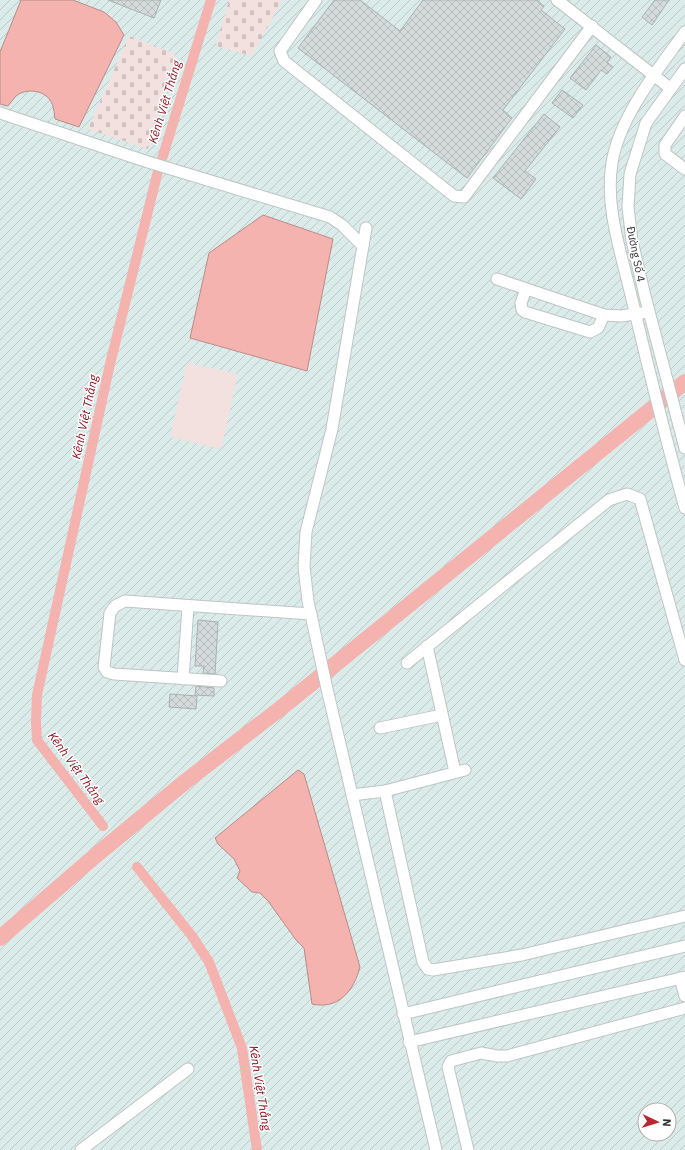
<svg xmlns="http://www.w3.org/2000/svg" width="685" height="1150" font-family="'IBM Plex Sans',sans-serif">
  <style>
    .industrial { fill: url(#industrial-furrows); fill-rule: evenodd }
    .cemetery { fill: url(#cemetery-stones) }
    .garden { fill: #f3e1df }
    .water { fill: #f4b3ae; stroke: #b98c89 }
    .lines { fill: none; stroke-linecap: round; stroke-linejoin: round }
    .canal { stroke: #f4b3ae; stroke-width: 10 }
    .river { stroke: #f4b3ae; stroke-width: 16 }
    .building { fill: url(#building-cross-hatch); stroke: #a9b1b0 }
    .minor-casing { stroke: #bec5c5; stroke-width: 13 }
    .minor { stroke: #fff; stroke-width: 11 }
    .labels { text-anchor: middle; stroke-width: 3; stroke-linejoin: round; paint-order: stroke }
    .street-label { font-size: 11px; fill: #2f3232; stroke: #fff }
    .water-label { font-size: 12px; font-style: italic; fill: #8c0c19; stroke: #fff }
  </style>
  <defs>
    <pattern id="industrial-furrows" width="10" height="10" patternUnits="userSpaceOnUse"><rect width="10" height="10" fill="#dbebea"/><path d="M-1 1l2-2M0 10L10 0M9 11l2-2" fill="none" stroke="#bccac9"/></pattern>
    <pattern id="cemetery-stones" width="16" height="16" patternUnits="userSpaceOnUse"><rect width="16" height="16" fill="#f3e1df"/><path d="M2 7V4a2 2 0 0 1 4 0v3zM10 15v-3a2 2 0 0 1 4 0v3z" fill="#d1c2c0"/></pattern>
    <pattern id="building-cross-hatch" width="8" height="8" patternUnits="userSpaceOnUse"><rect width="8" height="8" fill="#d4dcdb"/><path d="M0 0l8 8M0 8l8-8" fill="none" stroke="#b6bdbc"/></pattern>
  </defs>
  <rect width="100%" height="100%" fill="#f0f8f7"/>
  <path class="industrial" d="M 0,0 L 685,0 L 685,1150 L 0,1150 ZM 645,1110 L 669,1110 L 669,1134 L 645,1134 Z"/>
  <g class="cemetery">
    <path d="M 229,0 L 282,0 L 252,56 L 216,46 Z"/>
    <path d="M 129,36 L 175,54 L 148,149 L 88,129 Z"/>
  </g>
  <path class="garden" d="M 187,363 L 238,374 L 221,449 L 170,437 Z"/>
  <g class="water">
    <path d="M 21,0 L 73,0 L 104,12 L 116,22 L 124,35 L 79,127 L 55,119 C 54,112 54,106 50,100 C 43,90 26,88 16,96 C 13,99 11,103 8,106 L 0,104 L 0,52 Z"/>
    <path d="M 263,215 L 333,239 L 307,371 L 190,338 L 209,253 Z"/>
    <path d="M 298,770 L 304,774 L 360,967 C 354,990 339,1010 312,1004 L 304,948 L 296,940 L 268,901 L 260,893 L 252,892 L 237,878 L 240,871 L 234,859 L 218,844 L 215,838 Z"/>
  </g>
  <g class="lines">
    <g class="canal">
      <path d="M 103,826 L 37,740 L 36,722 L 37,695 L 110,364 L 157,175 L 211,0"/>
      <path d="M 137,867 L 192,936 L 209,962 L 242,1048 L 257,1150"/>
    </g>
    <path class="river" d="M 0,938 L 95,856 L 186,781 L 281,708 L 685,382"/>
  </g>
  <g class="building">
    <path d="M 108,0 L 161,0 L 154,18 Z"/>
    <path d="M 334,0 L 360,0 L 400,31 L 423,0 L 537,0 L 544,6 L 541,10 L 565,29 L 503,110 L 512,118 L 467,178 L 298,48 Z"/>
    <path d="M 655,0 L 669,0 L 652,25 L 642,17 Z"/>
    <path d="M 596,45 L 611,57 L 607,62 L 613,67 L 607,74 L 601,70 L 586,90 L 570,78 Z"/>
    <path d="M 562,90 L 583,105 L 573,118 L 552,103 Z"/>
    <path d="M 544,114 L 560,127 L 525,171 L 536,179 L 521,199 L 493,178 Z"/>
    <path d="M 198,620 L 218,622 L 215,674 L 203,673 L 204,666 L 195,666 Z"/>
    <path d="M 196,686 L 214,688 L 214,696 L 195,695 Z"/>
    <path d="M 170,694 L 197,696 L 196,709 L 169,707 Z"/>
  </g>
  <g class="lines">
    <defs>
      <g id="minor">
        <path d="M 316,0 L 280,51 L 284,61 L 454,196 L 464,197 L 592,26"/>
        <path d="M 557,0 L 670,88"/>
        <path d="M 685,32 C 659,68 619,117 612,163 C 605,206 620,249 630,291 C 647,363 665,436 685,508"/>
        <path d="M 685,69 L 646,123 L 630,174 L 628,207 L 632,241 L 645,296 L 685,448"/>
        <path d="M 0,113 L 148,162 L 330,217 L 342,225 L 363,246"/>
        <path d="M 685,116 L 665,145 L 665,154 L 685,169"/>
        <path d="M 366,228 L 332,429 L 306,532 L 304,567 L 308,601 L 327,689 L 436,1150"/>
        <path d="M 497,279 L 604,315 L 621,316 L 642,313"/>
        <path d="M 526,289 L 521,303 L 522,310 L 525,312 L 590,332 L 598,328 L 604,315"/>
        <path d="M 427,646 L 455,772"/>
        <path d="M 407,663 L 609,500 L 627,494 L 640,499 L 685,660"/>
        <path d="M 183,679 L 188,606"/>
        <path d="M 221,681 L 114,674 L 107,672 L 104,667 L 110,613 L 115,606 L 125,601 L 311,614"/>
        <path d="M 380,728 L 442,715"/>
        <path d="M 385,791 L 423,962 L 428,969 L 433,970 L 522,955 L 685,916"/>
        <path d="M 352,795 L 385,791 L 465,770"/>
        <path d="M 680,978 L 685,996"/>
        <path d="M 403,1014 L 685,946"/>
        <path d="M 409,1042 L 685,977"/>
        <path d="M 81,1150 L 188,1069"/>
        <path d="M 468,1150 L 448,1067 L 451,1061 L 481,1053 L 497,1056 L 507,1056 L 685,1008"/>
      </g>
    </defs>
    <use href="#minor" class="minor-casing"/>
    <use href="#minor" class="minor"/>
  </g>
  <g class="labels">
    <g class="street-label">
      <text transform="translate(636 254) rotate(79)" y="4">Đường Số 4</text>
    </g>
    <g class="water-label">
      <text transform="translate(165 102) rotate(-73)" y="4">Kênh Việt Thắng</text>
      <text transform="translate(85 417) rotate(-78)" y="4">Kênh Việt Thắng</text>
      <text transform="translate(76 768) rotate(54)" y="4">Kênh Việt Thắng</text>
      <text transform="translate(260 1088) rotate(81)" y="4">Kênh Việt Thắng</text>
    </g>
  </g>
  <g transform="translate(657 1122) rotate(94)"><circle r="19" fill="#ffffff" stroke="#acadad"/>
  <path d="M0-3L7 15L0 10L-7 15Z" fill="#b8272e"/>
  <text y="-6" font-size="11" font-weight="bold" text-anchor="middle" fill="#2f3232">N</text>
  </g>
</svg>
